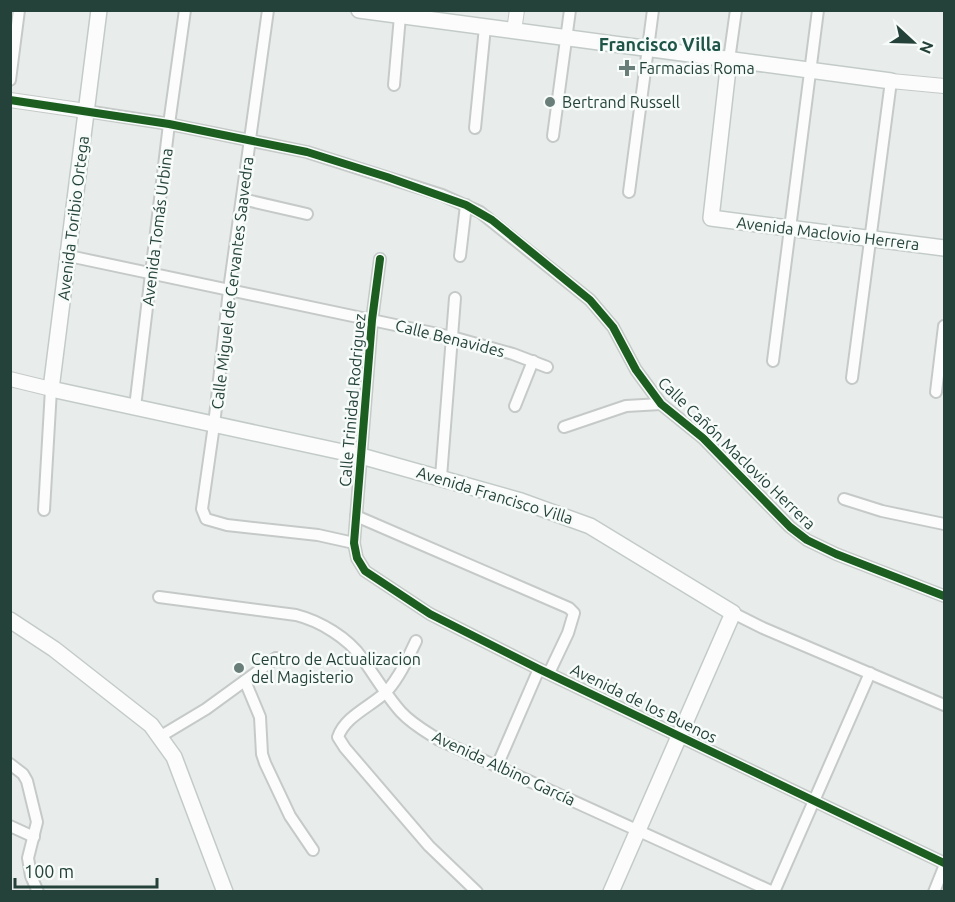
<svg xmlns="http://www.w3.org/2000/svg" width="955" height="902" font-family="Ubuntu,sans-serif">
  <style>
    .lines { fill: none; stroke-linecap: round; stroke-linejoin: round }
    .minor-casing { stroke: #c5cac8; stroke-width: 14 }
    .tertiary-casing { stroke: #c5cac8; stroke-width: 16 }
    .secondary-casing { stroke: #c3cbc8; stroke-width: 18 }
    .minor { stroke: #fcfcfc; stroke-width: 10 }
    .tertiary { stroke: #fcfcfc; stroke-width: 14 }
    .secondary { stroke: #fcfcfc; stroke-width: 15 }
    .cycleway-casing { stroke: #f7fbf9; stroke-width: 11 }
    .cycleway { stroke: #1b5e20; stroke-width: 8 }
    .poi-dot { fill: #697e78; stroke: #f7fbf9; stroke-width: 2 }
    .labels { text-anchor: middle; stroke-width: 5; stroke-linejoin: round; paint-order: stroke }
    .poi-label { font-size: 16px; fill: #24423a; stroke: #f7fbf9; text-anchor: start }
    .street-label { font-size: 16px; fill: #24423a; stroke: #f7fbf9 }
    .neighbourhood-label { font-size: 18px; font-weight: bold; fill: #1f5548; stroke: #f7fbf9 }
  </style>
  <rect width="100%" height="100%" fill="#e8edeb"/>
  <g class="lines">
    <defs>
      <g id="minor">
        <path d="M 268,10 L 229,290 L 214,425 L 202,509 L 206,519 L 227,525 L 318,535 L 354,543"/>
        <path d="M 729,60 L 736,10"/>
        <path d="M 10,80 L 19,10"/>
        <path d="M 394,85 L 400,16"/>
        <path d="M 86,111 L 169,124 L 307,152 L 442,195 L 480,212 L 590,300 L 613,327 L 636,370 L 661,404 L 703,438 L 790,527 L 807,540 L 836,554 L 944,596"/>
        <path d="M 475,128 L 485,27"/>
        <path d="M 553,136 L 570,10"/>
        <path d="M 629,192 L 653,10"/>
        <path d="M 242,199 L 307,214"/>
        <path d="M 69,256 L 452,337 L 513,354 L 547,367"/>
        <path d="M 460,256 L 466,205"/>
        <path d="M 380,259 L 372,320 L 354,543 L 357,558 L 365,571 L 430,614 L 539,669 L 944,863"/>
        <path d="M 773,361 L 818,10"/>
        <path d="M 852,378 L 891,81"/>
        <path d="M 936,392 L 944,326"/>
        <path d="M 515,406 L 533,361"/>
        <path d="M 135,407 L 169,124 L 185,10"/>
        <path d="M 564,427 L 626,406 L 661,404"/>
        <path d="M 441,477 L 455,298"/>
        <path d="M 844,499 L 882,511 L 944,524"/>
        <path d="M 44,510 L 51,389"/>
        <path d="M 356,516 L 569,608 L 574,613 L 568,633 L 549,673"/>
        <path d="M 159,597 L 296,615 C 320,621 348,638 362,658 C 375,676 386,695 401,712 C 412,724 425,731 439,740 L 773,892"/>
        <path d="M 733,613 L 763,628 L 944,705"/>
        <path d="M 416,641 C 408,658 400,676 387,691 C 372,706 345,716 338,737 L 345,748 L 429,846 L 477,892"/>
        <path d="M 245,681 L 260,717 L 262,754 L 265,763 L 290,816 L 313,850"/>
        <path d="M 161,736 L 206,709 L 276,658"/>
        <path d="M 10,764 L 23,774 L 27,781 L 37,822 L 28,858 L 31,876 L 38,892"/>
        <path d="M 497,766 L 539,669"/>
        <path d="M 10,826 L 34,837"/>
        <path d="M 774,892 L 870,673"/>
        <path d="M 934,892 L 944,867"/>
      </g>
      <g id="tertiary">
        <path d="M 514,31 L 517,10"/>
        <path d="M 891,81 L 944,86"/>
        <path d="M 10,100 L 86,111"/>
        <path d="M 10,379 L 51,389"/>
      </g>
      <g id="secondary">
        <path d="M 99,10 L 51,389 L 361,456 L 521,501 L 590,526 L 733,613 L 611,892"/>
        <path d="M 359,10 L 891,81"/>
        <path d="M 729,60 L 711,218 L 944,248"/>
        <path d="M 10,620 L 54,649 L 151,725 L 174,757 L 225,892"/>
      </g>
    </defs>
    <use href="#minor" class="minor-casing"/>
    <use href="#tertiary" class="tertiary-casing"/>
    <use href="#secondary" class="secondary-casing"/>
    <use href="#minor" class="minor"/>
    <use href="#tertiary" class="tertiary"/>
    <use href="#secondary" class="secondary"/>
    <defs>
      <g id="cycleway">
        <path d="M 10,100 L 169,124 L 307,152 L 387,177 L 466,205 L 492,220 L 590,300 L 613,327 L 636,370 L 661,404 L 703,438 L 790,527 L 807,540 L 836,554 L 944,596"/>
        <path d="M 380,259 L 372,320 L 354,543 L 357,558 L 365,571 L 430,614 L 539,669 L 944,863"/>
      </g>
    </defs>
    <use href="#cycleway" class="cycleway-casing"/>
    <use href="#cycleway" class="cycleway"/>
  </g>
  <g class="poi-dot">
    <path d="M624 59h6v6h6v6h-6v6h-6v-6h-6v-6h6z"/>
    <circle cx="550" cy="102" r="6"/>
    <circle cx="239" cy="668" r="6"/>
  </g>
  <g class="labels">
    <g class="poi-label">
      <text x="639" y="74">Farmacias Roma</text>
      <text x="562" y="108">Bertrand Russell</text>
      <text x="251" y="665">Centro de Actualizacion<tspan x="251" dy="18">del Magisterio</tspan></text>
    </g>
    <g class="street-label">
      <text transform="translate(73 218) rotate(-83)" y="6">Avenida Toribio Ortega</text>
      <text transform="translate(157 227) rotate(-83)" y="6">Avenida Tomás Urbina</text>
      <text transform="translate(828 233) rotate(7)" y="6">Avenida Maclovio Herrera</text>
      <text transform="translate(232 283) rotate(-83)" y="6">Calle Miguel de Cervantes Saavedra</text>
      <text transform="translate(450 338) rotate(14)" y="6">Calle Benavides</text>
      <text transform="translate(352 400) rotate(-85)" y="6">Calle Trinidad Rodriguez</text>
      <text transform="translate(737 453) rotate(44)" y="6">Calle Cañón Maclovio Herrera</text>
      <text transform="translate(495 495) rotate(17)" y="6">Avenida Francisco Villa</text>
      <text transform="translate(644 703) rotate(26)" y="6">Avenida de los Buenos</text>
      <text transform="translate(504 768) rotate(25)" y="6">Avenida Albino García</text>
    </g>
    <g class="neighbourhood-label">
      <text x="660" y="51">Francisco Villa</text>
    </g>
  </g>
  <rect width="955" height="902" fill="none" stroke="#24423a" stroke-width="24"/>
  <g transform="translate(913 42) rotate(112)" stroke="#f7fbf9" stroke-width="4.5" paint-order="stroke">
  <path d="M0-4.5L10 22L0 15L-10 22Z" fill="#24423a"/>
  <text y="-9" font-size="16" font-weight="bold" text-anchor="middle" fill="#24423a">N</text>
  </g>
  <path d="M15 878v9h142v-9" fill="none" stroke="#24423a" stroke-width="3"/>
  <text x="24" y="878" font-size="18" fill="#24423a" stroke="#f7fbf9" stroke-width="4.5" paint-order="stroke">100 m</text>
</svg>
